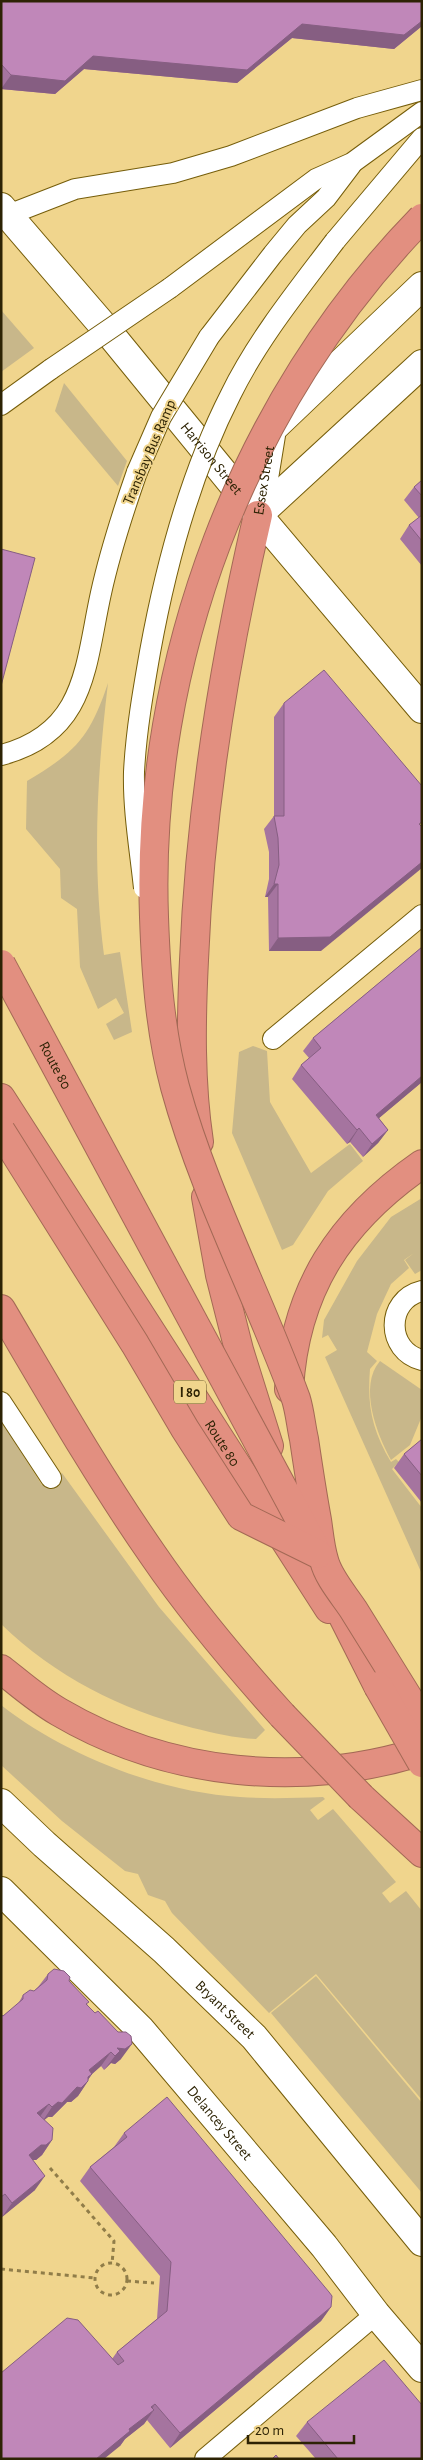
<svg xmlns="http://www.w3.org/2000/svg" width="423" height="2460" font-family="'Alegreya Sans',sans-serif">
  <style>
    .green { fill: #c8b78a }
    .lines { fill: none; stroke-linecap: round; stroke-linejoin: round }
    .service-casing { stroke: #755d0a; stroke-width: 22 }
    .minor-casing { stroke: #755d0a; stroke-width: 30 }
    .tertiary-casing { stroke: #755d0a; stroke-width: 30 }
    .secondary-casing { stroke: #755d0a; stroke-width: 30 }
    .motorway-casing { stroke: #a36955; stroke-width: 30 }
    .path { stroke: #907d49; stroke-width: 3; stroke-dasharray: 4 4; stroke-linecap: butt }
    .service { stroke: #fff; stroke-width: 20 }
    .minor { stroke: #fff; stroke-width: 28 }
    .tertiary { stroke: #fff; stroke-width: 28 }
    .secondary { stroke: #fff; stroke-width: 28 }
    .motorway { stroke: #e28f80; stroke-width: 28 }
    .service-bridge-casing { stroke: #755d0a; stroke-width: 22; stroke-linecap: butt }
    .motorway-bridge-casing { stroke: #a36955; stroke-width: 30; stroke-linecap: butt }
    .service-bridge { stroke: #fff; stroke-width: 20 }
    .motorway-bridge { stroke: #e28f80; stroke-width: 28 }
    .wall { fill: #a5749f }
    .shaded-wall { fill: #865e82 }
    .building { fill: #c087b9; stroke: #865e82 }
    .labels { text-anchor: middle; stroke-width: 4; stroke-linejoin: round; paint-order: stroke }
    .shield { fill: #f0d58d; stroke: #68582d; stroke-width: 1 }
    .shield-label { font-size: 14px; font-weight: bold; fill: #2d2304 }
    .street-label { font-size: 15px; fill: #2d2304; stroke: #f0d58d }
  </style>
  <rect width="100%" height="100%" fill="#f0d58d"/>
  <g class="green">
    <path d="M 1,310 L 34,348 L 1,372 Z"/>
    <path d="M 64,383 L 127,461 L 118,486 L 55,411 Z"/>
    <path d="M 108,683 C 97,775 92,862 104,955 L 120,952 L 132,1032 L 114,1040 L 106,1024 L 124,1013 L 116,998 L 98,1009 L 80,967 L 77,909 L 61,898 L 60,869 L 26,829 L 27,781 C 76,752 90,737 108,683 Z"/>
    <path d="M 253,1046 L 267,1051 L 270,1102 L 311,1173 L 350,1144 L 363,1161 L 328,1191 L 293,1245 L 282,1250 L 232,1133 L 239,1052 Z"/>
    <path d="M 422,1198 L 422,1270 L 415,1274 L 405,1260 L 414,1253 L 404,1260 L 409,1268 L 391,1284 L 377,1314 L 367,1352 L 377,1361 L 370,1369 C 367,1406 372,1430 391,1462 L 396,1459 L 399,1462 L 392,1469 L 422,1508 L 422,1574 L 325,1357 L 337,1350 L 328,1335 L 322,1338 L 324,1320 L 357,1261 L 391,1217 Z"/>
    <path d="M 380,1361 L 422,1390 L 422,1416 L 410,1445 L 391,1460 C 377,1435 358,1386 380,1361 Z"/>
    <path d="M 1,1421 L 42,1485 L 62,1473 L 159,1607 L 265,1730 L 256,1739 C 234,1738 214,1733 193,1728 C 120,1709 56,1677 1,1624 Z"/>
    <path d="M 1,1705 C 65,1755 158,1792 240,1797 C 267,1799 295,1798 323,1797 L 325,1799 L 310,1810 L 318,1820 L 333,1809 L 396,1882 L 382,1893 L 390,1903 L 406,1891 L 422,1911 L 422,2100 L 316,1974 L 269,2013 L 172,1913 L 165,1901 L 148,1895 L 138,1874 L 125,1871 L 62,1821 L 1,1765 Z"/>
    <path d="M 316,1976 L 422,2103 L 422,2193 L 271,2013 Z"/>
  </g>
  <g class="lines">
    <defs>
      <g id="service">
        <path d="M 8,215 L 75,189 L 173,173 L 231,156 L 357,108 L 422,90"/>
        <path d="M 335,241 L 422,138"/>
        <path d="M 170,288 L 316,179 L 352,163 L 422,112"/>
        <path d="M 209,337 L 273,254 L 297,225 L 326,198 L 351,165"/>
        <path d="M 1,405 L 51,369"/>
        <path d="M 1,755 C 87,733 85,665 101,593 C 110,552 123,512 137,472"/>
        <path d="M 273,1039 L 422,915"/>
        <path d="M 422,1291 C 385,1300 386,1351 422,1360"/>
        <path d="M 1,1402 L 51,1478"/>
        <path d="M 205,2459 L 376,2314"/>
      </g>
      <g id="minor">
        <path d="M 258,515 L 422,364"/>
        <path id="s1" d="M 1,1891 L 141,2030 L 324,2246 L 376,2314 L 422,2368"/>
      </g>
      <g id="tertiary">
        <path id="s2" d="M 1,1803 L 44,1844 L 164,1950 L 254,2037 L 422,2242"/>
      </g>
      <g id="secondary">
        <path id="s3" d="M 1,207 L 106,329 L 258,515 L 422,709"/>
        <path id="s4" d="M 258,515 L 272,429 L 422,286"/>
      </g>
      <g id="motorway">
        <path id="s5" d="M 1,1098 L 329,1609"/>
        <path d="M 199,1142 C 190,1082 191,1021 194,960 C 200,810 224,661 258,515"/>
        <path d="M 206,1197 L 220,1275 L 239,1350 L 269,1446"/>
        <path d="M 1,1309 C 50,1392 98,1476 153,1555 C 192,1612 236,1664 282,1715"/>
        <path d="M 289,1389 C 295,1289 340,1221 422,1164"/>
        <path d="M 327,1585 L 378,1686"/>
        <path d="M 1,1669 C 20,1684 38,1700 59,1712 C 168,1776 302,1789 422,1751"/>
        <path d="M 361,1797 L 422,1853"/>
      </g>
    </defs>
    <use href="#service" class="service-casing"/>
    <use href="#minor" class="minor-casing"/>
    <use href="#tertiary" class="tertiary-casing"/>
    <use href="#secondary" class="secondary-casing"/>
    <use href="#motorway" class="motorway-casing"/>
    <g class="path">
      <path d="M 50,2168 L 114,2241 L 112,2264"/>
      <circle cx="111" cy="2279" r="16"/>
      <path d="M 1,2269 L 95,2278"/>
      <path d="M 127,2281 L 154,2283"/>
    </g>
    <use href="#service" class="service"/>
    <use href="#minor" class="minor"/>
    <use href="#tertiary" class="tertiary"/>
    <use href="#secondary" class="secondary"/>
    <use href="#motorway" class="motorway"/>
    <defs>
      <g id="service-bridge">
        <path d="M 51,369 L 170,288"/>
        <path d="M 137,472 L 161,417 L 209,337"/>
        <path d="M 144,888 C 140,850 133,810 134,772 C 136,732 143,692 150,652 C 166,564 190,474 231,394 C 258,339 298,290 335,241"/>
      </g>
      <g id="motorway-bridge">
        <path d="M 422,218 C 243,401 145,662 154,917 C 156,974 160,1031 175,1087 C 204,1193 258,1295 296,1399 C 300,1412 301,1426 304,1439 C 308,1466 312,1493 317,1520 C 319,1533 320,1547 324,1560 C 328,1577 343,1594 353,1609 C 376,1646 399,1683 422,1720"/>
        <path id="s6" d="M 1,964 L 314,1546"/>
        <path d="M 1,1131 L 135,1344 L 185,1429 L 241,1516 L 318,1554"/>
        <path d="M 378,1686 L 422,1763"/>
        <path d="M 282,1715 L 361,1797"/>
      </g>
    </defs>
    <use href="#service-bridge" class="service-bridge-casing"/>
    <use href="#motorway-bridge" class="motorway-bridge-casing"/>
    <use href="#service-bridge" class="service-bridge"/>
    <use href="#motorway-bridge" class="motorway-bridge"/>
  </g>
  <g class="wall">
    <path d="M 1,1 L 422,1 L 422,26 L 394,49 L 292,38 L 237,83 L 84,69 L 55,94 L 1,89 Z"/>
    <path d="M 422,480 L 422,566 L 400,539 L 409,525 L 419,518 L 404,500 L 414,487 Z"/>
    <path d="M 284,703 L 321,951 L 269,951 L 268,897 L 265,897 L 269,879 L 269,852 L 264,829 L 274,816 L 274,717 Z"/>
    <path d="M 422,947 L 422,1082 L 379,1118 L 388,1130 L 378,1143 L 363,1157 L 350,1142 L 347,1144 L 292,1079 L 301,1065 L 309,1058 L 303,1051 L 313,1038 Z"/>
    <path d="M 422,1437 L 422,1503 L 394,1468 L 404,1454 L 421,1440 Z"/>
    <path d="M 48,1974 L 69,1981 L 87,2004 L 121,2059 L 115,2064 L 111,2063 L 104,2070 L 101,2066 L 92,2074 L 88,2080 L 88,2081 L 78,2096 L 71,2102 L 67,2102 L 52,2117 L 48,2117 L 44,2120 L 52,2140 L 42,2155 L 36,2160 L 32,2160 L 35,2190 L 2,2217 L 1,2216 L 1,2015 L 3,2016 L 18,2004 L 23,1995 L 34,1991 L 38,1987 Z"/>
    <path d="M 124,2133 L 331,2307 L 321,2321 L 170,2448 L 147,2420 L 144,2424 L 125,2439 L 120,2446 L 112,2359 L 117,2352 L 157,2319 L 160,2276 L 80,2181 L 90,2167 L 114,2147 Z"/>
    <path d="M 307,2422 L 422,2459 L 316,2459 L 296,2436 Z"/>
  </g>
  <g class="shaded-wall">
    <path d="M 422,21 L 422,26 L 394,49 L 292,38 L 237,83 L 84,69 L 55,94 L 1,89 L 11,75 L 93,56 L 302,24 Z"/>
    <path d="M 422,862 L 422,868 L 321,951 L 269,951 L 278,938 Z"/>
    <path d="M 274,884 L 278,884 L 268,897 L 265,897 Z"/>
    <path d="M 422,1076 L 422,1082 L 366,1129 L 376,1115 Z"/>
    <path d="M 359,1128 L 350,1142 L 347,1144 L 357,1130 Z"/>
    <path d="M 388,1130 L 378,1143 L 363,1157 L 372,1144 Z"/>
    <path d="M 132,2044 L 121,2059 L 115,2064 L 111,2063 L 104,2070 L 115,2056 L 117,2048 Z"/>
    <path d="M 111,2052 L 101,2066 L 92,2074 L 85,2084 L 88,2081 L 78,2096 L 71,2102 L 67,2102 L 52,2117 L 48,2117 L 42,2122 L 52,2107 L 89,2070 Z"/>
    <path d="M 49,2104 L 39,2118 L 37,2113 Z"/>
    <path d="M 52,2140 L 42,2155 L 36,2160 L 31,2160 L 29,2155 L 41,2145 Z"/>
    <path d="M 45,2176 L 35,2190 L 2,2217 L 12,2203 Z"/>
    <path d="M 331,2307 L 321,2321 L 170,2448 L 180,2433 Z"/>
    <path d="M 155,2404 L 148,2415 L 154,2410 L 144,2424 L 125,2439 L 120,2446 L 104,2459 L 96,2459 L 129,2429 Z"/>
  </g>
  <g class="building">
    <path d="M 1,1 L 422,1 L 422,21 L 404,35 L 302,24 L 247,70 L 93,56 L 65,81 L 11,75 L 1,64 Z"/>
    <path d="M 422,480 L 422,496 L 414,487 Z"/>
    <path d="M 422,515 L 422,541 L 409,525 Z"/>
    <path d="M 1,549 L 35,558 L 1,686 Z"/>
    <path d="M 324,670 L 422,786 L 422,822 L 419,824 L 422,827 L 422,862 L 330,937 L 278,938 L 278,884 L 274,884 L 279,865 L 278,838 L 274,816 L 284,816 L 284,703 Z"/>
    <path d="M 422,947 L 422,1076 L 376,1115 L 388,1130 L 372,1144 L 359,1128 L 357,1130 L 301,1065 L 321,1048 L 313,1038 Z"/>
    <path d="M 422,1439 L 422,1476 L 404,1454 Z"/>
    <path d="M 54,1969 L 64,1971 L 70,1977 L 69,1981 L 89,2002 L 86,2004 L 95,2013 L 98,2011 L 118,2032 L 126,2032 L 131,2036 L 132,2044 L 125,2049 L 117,2048 L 120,2051 L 115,2056 L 111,2052 L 89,2070 L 92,2074 L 88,2077 L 88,2081 L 81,2088 L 77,2087 L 62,2103 L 58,2102 L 52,2107 L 49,2104 L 37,2113 L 53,2128 L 52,2140 L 46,2145 L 41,2145 L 29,2155 L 45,2176 L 12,2203 L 5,2194 L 1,2197 L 1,2015 L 3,2016 L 23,1999 L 23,1995 L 30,1990 L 34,1991 L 47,1980 L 48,1974 Z"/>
    <path d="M 167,2097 L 329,2292 L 332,2296 L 331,2307 L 180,2433 L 155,2404 L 151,2407 L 154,2410 L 129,2429 L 130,2431 L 96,2459 L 1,2459 L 1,2373 L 67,2318 L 78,2320 L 118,2365 L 124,2361 L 117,2352 L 167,2311 L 171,2262 L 90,2167 L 127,2137 L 124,2133 Z"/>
    <path d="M 384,2360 L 422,2405 L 422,2459 L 338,2459 L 307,2422 Z"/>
    <path d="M 276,2455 L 279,2459 L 272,2459 Z"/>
  </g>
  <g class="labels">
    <rect class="shield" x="174" y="1380.5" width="32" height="23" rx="4"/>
    <g class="shield-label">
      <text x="190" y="1397">I 80</text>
    </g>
    <g class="street-label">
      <text transform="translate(149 452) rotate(-67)" y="5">Transbay Bus Ramp</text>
      <text dy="5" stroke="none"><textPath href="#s3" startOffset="328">Harrison Street</textPath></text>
      <text dy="5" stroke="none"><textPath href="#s4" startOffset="35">Essex Street</textPath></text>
      <text dy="5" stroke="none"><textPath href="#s6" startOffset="115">Route 80</textPath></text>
      <text dy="5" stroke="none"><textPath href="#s5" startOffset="410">Route 80</textPath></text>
      <text dy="5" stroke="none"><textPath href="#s2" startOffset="305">Bryant Street</textPath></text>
      <text dy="5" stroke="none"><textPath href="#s1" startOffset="319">Delancey Street</textPath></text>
    </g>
  </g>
  <rect width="423" height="2460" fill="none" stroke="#2d2304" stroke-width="5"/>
  <path d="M248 2435v8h106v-8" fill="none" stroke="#2d2304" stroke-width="2.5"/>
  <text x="255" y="2435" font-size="15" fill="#2d2304" stroke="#f0d58d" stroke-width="4" paint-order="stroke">20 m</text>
</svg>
